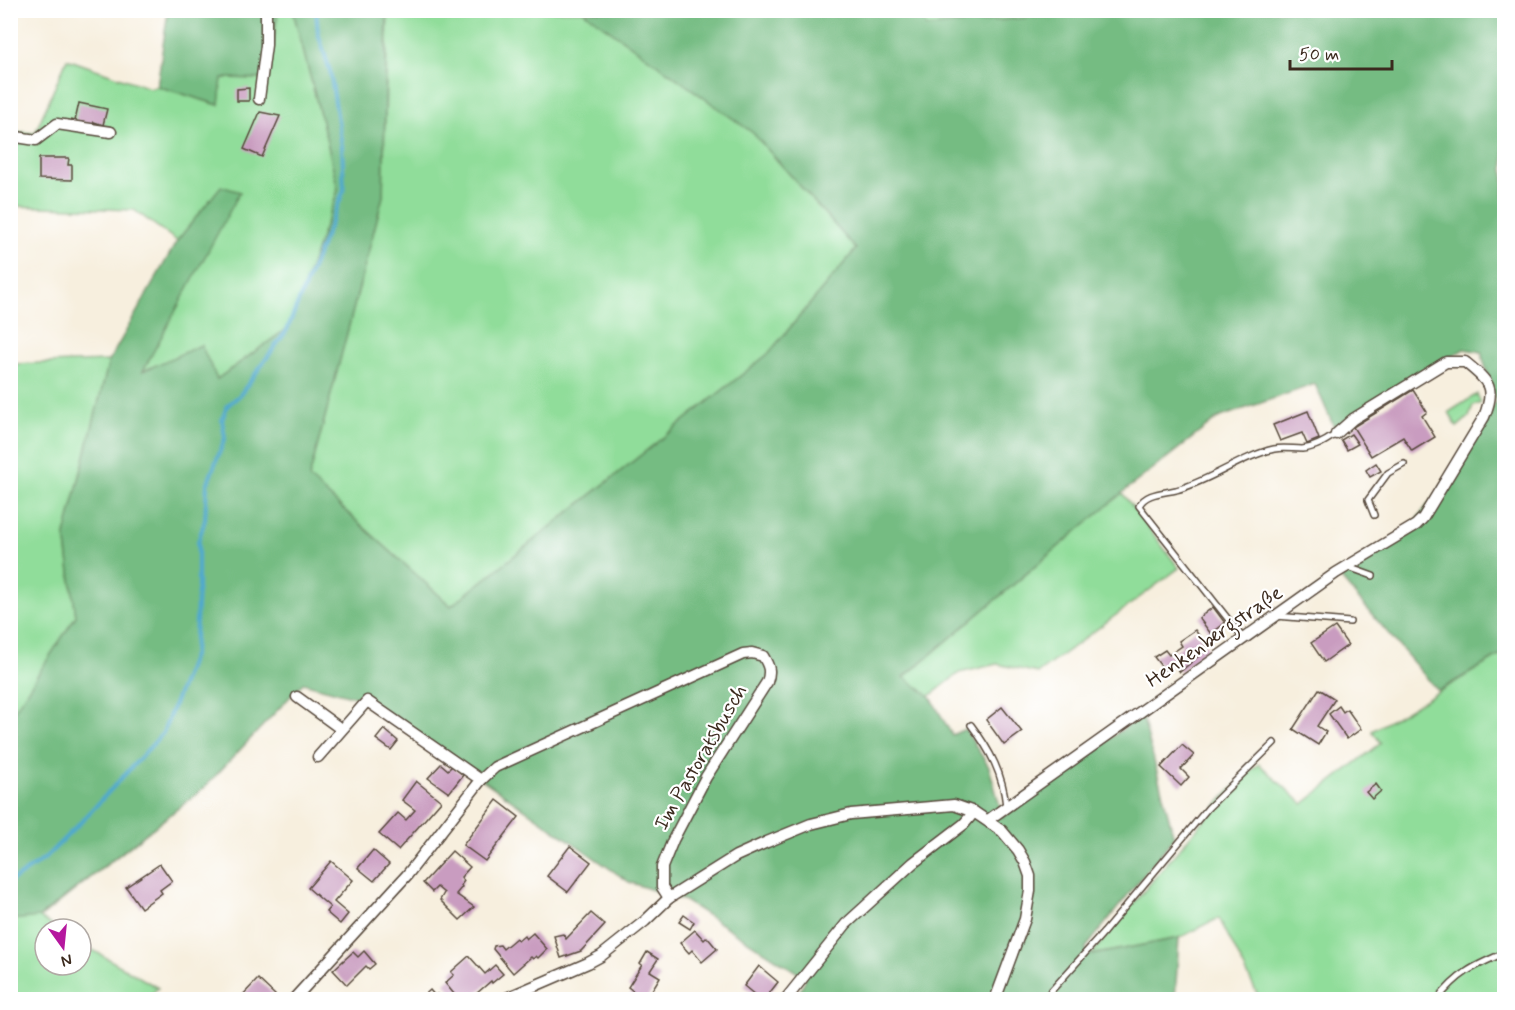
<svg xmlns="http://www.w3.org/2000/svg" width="1515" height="1010" font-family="Mynerve,sans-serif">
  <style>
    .green { fill: #90dd9a; stroke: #66845c; stroke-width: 1.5 }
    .forest { fill: #74bc82; stroke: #587350; stroke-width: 1.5 }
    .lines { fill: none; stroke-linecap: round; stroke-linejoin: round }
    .stream { stroke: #50a9cd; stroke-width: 4 }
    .building { fill: #c99cc0 }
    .service-casing { stroke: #57483b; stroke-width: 8 }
    .minor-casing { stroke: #57483b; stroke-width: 13 }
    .service { stroke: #fff; stroke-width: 5 }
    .minor { stroke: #fff; stroke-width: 10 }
    .labels { text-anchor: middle; stroke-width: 4.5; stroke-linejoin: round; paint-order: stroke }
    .street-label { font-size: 21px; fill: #3b2a1e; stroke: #fff }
  </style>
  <rect width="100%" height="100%" fill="#fff"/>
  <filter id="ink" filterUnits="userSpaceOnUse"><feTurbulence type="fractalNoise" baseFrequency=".0167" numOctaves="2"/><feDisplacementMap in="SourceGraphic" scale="12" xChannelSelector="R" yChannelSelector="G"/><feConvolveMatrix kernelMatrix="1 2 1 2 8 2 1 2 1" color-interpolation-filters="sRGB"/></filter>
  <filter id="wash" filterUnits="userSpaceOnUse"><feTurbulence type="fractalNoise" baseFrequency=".008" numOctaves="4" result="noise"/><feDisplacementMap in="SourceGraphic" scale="24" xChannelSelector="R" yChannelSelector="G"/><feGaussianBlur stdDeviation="1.35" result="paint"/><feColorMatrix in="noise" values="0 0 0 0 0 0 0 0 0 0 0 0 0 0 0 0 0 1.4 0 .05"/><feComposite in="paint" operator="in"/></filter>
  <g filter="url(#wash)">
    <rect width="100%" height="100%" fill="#f7efde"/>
    <g class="green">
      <path d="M 278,11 L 293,11 L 326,137 L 338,190 L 289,327 L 217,379 L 142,372 L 221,187 L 177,241 L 134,210 L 11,206 L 10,131 L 35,133 L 67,59 L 150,88 L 157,86 L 218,105 L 222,78 L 268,79 Z"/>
      <path d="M 388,11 L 583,11 L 753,133 L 856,249 L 768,354 L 451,606 L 309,478 L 383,196 Z"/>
      <path d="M 919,11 L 1109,11 L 925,27 Z"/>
      <path d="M 109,361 L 65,535 L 76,616 L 11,717 L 11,364 Z"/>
      <path d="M 1477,394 L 1481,403 L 1473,406 L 1469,417 L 1457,427 L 1449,412 Z"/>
      <path d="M 1122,493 L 1179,568 L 1038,673 L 997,664 L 959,673 L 930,696 L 903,678 Z"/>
      <path d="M 1504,653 L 1504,999 L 1260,999 L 1219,918 L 1179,938 L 1091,955 C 1121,919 1150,883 1180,848 C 1207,818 1228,789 1259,764 L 1303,804 L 1381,743 L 1372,731 Z"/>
      <path d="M 205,787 L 40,918 L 58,929 L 45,929 L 45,965 L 81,965 L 81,943 L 158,988 L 146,999 L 11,999 L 10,920 L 39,916 Z"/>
    </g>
    <g class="forest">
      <path d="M 919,10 L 926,27 L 1109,10 L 1504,11 L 1504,653 L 1438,691 L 1338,575 L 1404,536 L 1439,490 L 1496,402 L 1481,352 L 1464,349 L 1334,427 L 1315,384 L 1218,418 L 1122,493 L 904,677 L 930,696 L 952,735 L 965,729 L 989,767 L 1003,817 L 1142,715 L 1174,837 L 1085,949 L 1092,955 L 1179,938 L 1175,999 L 796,999 L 806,978 L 685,901 L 629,882 L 370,701 L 303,683 L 205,787 L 39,917 L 11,920 L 10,717 L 76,616 L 65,535 L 109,361 L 177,241 L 221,186 L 240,192 L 143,371 L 201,345 L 217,379 L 289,327 L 338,190 L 326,137 L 293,11 L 387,11 L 383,196 L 309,478 L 451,606 L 768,354 L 856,249 L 753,133 L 583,11 Z"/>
      <path d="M 168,11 L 278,11 L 268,79 L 222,78 L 219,105 L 157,86 Z"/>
    </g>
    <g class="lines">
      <path class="stream" d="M 10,882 L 44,859 L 83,820 L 163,733 L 194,653 L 198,590 L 198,542 L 205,520 L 207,485 L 225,438 L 222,420 L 227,406 L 240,395 L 287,330 L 344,190 L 342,146 L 330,71 L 318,33 L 316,10"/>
    </g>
    <g id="blocks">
      <g class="building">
        <path d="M 249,88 L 249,101 L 237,101 L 237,89 Z"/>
        <path d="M 79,103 L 107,109 L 103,125 L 94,122 L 93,125 L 75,121 Z"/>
        <path d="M 260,112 L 280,116 L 262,157 L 244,149 Z"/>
        <path d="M 39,158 L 69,158 L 68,165 L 72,165 L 72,180 L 39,179 Z"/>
        <path d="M 1413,390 L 1427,412 L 1422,416 L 1435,437 L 1412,451 L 1403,437 L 1371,456 L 1353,427 Z"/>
        <path d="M 1308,411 L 1319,439 L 1307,444 L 1302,433 L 1280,441 L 1273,425 Z"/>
        <path d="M 1351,434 L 1358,444 L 1347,450 L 1341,440 Z"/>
        <path d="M 1376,463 L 1381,471 L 1370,477 L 1366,470 Z"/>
        <path d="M 1213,607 L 1225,623 L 1211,634 L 1199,618 Z"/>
        <path d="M 1335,627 L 1348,645 L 1324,662 L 1311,643 Z"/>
        <path d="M 1195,630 L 1208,648 L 1180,672 L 1173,663 L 1164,670 L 1154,657 L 1165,650 L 1169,655 L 1182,646 L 1179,641 Z"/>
        <path d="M 1319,689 L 1335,699 L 1317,726 L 1326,732 L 1318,745 L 1293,729 Z"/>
        <path d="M 1339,706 L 1343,712 L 1347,709 L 1361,729 L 1347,739 L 1329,714 Z"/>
        <path d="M 1002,707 L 1022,732 L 1004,745 L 986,720 Z"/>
        <path d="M 384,729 L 398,741 L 391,750 L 376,739 Z"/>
        <path d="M 1182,745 L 1194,755 L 1181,769 L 1189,777 L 1181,786 L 1161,767 Z"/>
        <path d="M 441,764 L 448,770 L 452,766 L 463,775 L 449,793 L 428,778 Z"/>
        <path d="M 416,781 L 441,801 L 398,850 L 379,834 L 398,813 L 406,820 L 415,810 L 402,800 Z"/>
        <path d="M 1376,784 L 1381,791 L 1372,799 L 1366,792 Z"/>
        <path d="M 497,800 L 519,817 L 485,861 L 463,845 Z"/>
        <path d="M 570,846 L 591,862 L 568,892 L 547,876 Z"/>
        <path d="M 373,850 L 389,864 L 374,881 L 358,868 Z"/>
        <path d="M 452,851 L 470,867 L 461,877 L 464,881 L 461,885 L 462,887 L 456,894 L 474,907 L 460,920 L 440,900 L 444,893 L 437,887 L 432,892 L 423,883 Z"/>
        <path d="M 331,861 L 353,880 L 334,902 L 348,914 L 340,924 L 326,912 L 330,907 L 308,888 Z"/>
        <path d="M 160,864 L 172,881 L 160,890 L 162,893 L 141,908 L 126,887 Z"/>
        <path d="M 591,913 L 605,925 L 581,951 L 561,958 L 554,936 L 563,934 L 566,939 Z"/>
        <path d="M 684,915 L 694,922 L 690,929 L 679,922 Z"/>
        <path d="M 695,930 L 704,940 L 707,937 L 717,949 L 702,962 L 692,950 L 689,953 L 680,943 Z"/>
        <path d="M 533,933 L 547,949 L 538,958 L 536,956 L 533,959 L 531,957 L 513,973 L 493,949 L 494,946 L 500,945 L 503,949 L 516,938 L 518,941 L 524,936 L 526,939 Z"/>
        <path d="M 364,951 L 375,964 L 369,969 L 366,966 L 347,985 L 333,970 L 353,952 L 358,957 Z"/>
        <path d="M 647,952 L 658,959 L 650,971 L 660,977 L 646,1000 L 627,1000 L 633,991 L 628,987 L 642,965 L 640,964 Z"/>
        <path d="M 469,956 L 485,974 L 495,965 L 503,974 L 492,983 L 491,981 L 469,1000 L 459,1000 L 445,983 L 454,975 L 451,972 Z"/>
        <path d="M 759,966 L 778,982 L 764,1000 L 761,1000 L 744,986 Z"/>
        <path d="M 258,979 L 276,996 L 273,1000 L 238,1000 Z"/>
        <path d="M 430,990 L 435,996 L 437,994 L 442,1000 L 419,1000 Z"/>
      </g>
    </g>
  </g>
  <g filter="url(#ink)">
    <use href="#blocks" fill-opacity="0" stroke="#57483b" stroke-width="1.5"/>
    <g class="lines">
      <defs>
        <g id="service">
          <path d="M 1374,515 L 1368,500 L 1388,473 L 1404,464"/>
          <path d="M 1348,567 L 1373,576"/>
          <path d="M 1276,616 L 1350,622"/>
          <path d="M 1243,638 L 1139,506 C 1145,493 1163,493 1176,490 C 1210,481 1240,457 1274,449 C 1283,447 1293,449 1302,449 C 1315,448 1326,441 1336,434"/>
          <path d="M 971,725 C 990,750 1003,774 1006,806"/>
          <path d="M 1043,1000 L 1104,932 L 1208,808 L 1274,743"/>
          <path d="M 1437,1000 C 1458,973 1474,966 1504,953"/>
        </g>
        <g id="minor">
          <path d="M 259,99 L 266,45 L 266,10"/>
          <path d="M 10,136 L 36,140 L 57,124 L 111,132"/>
          <path d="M 297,697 L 341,729"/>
          <path d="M 318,757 L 367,701 L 481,780"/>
          <path d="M 988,820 L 1336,573 L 1416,525 L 1423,518 L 1484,417 C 1496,387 1489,382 1465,362 L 1446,362 L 1353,419 L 1336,434"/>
          <path d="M 293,1000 L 407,875 L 481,780 L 495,767 L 743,654 L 752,653 L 763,656 C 769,666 771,671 767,682 L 706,777 L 673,840 L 662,867 L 662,887 L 669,898"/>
          <path d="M 502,1000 L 588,963 L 601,956 L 645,921 L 669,898 L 736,856 L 767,842 L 811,824 L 851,814 L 954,805 L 974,812 L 1002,831 L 1018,850 L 1025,862 L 1030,876 L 1030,891 L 1025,919 L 995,1000"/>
          <path d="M 785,1000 L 846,924 L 913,863 L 964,824 L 974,812"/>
        </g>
      </defs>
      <use href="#service" class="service-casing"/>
      <use href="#minor" class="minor-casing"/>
      <use href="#service" class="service"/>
      <use href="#minor" class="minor"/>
    </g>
  </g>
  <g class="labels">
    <g class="street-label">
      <text transform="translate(1214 636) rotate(-35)" y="7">Henkenbergstraße</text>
      <text transform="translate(700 757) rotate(-60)" y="7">Im Pastoratsbusch</text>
    </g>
  </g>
  <rect width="1515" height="1010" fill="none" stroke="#fff" stroke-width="36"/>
  <g transform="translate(63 947) rotate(165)"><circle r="28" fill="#ffffff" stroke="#b1aaa5" stroke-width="1.5"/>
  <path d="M0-4.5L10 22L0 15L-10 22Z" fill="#b5179e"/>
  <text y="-9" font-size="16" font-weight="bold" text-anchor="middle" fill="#3b2a1e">N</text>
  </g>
  <path d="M1290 60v9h102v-9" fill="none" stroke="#3b2a1e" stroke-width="3"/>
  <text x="1299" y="60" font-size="18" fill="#3b2a1e" stroke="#ffffff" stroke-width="4.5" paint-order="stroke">50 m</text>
</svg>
